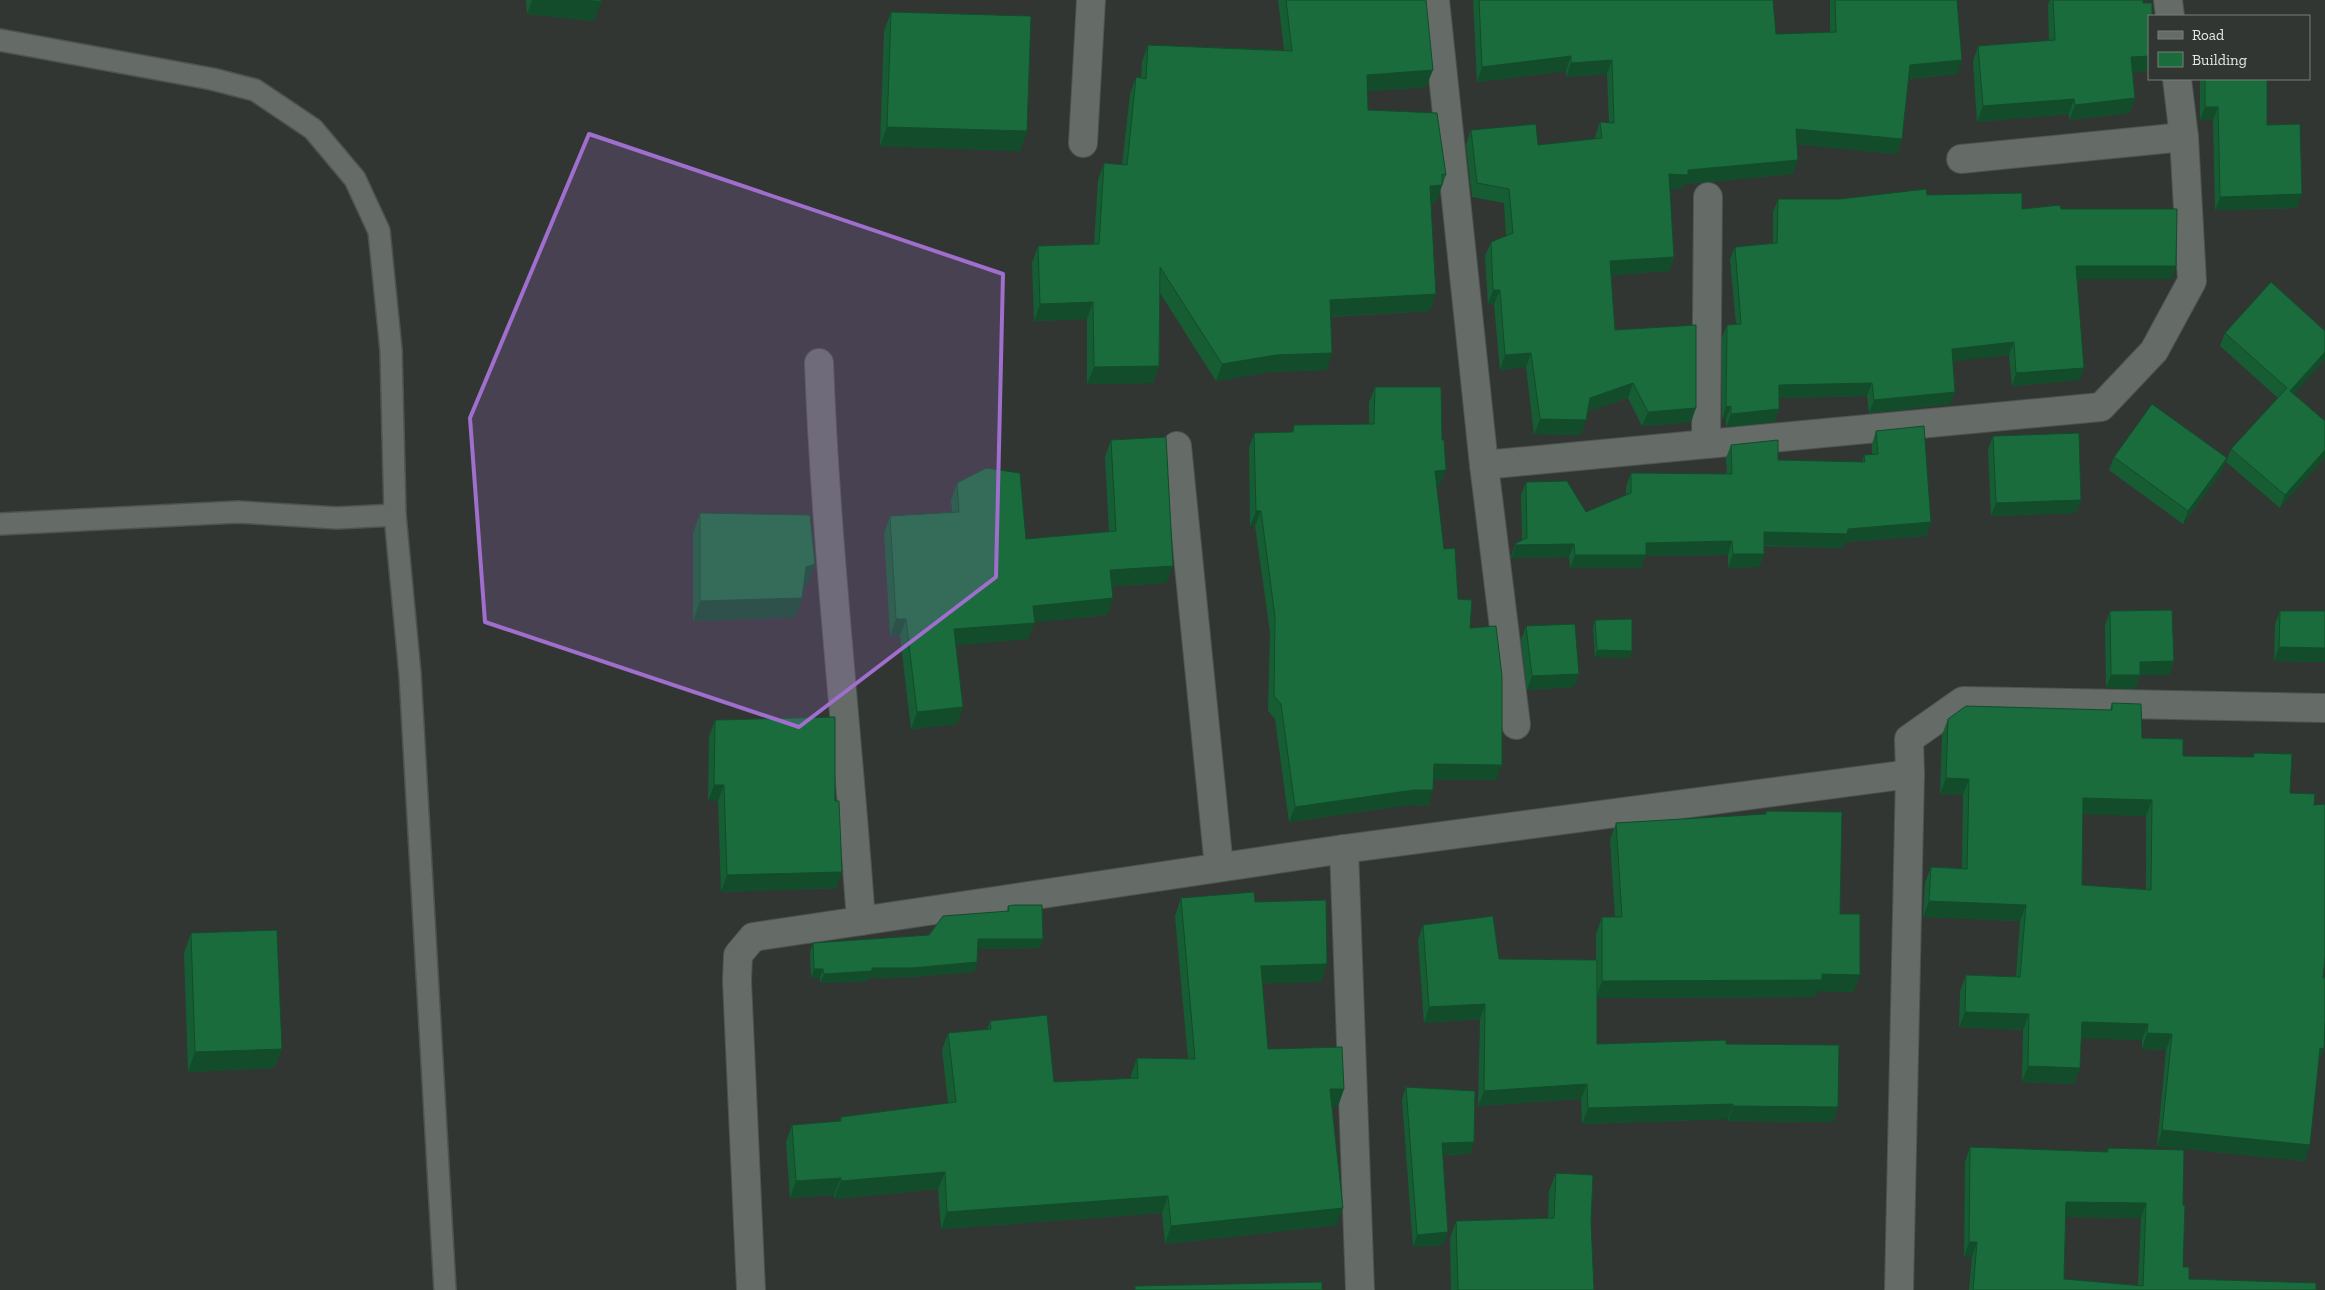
<svg xmlns="http://www.w3.org/2000/svg" width="2325" height="1290" font-family="'Zilla Slab',serif">
  <style>
    .lines { fill: none; stroke-linecap: round; stroke-linejoin: round }
    .service-casing { stroke: #4e534f; stroke-width: 24 }
    .minor-casing { stroke: #4e534f; stroke-width: 30 }
    .service { stroke: #656b67; stroke-width: 21 }
    .minor { stroke: #656b67; stroke-width: 28 }
    .wall { fill: #165d34; fill-rule: evenodd }
    .shaded-wall { fill: #124c2b }
    .building { fill: #1a6c3d; stroke: #124c2b; fill-rule: evenodd }
    .marked { fill: #a06ecd; fill-opacity: 0.2; stroke: #a06ecd; stroke-width: 4; stroke-linejoin: round }
  </style>
  <rect width="100%" height="100%" fill="#313633"/>
  <g class="lines">
    <defs>
      <g id="service">
        <path d="M 0,40 L 212,79 L 255,90 L 313,129 L 355,179 L 379,231 L 391,350 L 395,515 L 410,674 L 445,1290"/>
        <path d="M 0,524 L 238,512 L 337,518 L 395,515"/>
      </g>
      <g id="minor">
        <path d="M 1435,0 L 1484,465 L 1516,725"/>
        <path d="M 2168,0 L 2170,16"/>
        <path d="M 1083,143 L 1091,0"/>
        <path d="M 1961,159 L 2184,137"/>
        <path d="M 819,363 C 826,549 848,735 861,921"/>
        <path d="M 1706,444 L 1708,197"/>
        <path d="M 1177,446 L 1219,867"/>
        <path d="M 1484,465 L 2101,407 L 2154,351 L 2192,281 L 2184,137 L 2177,79"/>
        <path d="M 1344,849 L 1360,1290"/>
        <path d="M 751,1290 L 737,981 L 738,955 L 753,937 L 1344,849 L 1910,774 L 1909,739 L 1963,701 L 2325,708"/>
        <path d="M 1899,1290 L 1910,774"/>
      </g>
    </defs>
    <use href="#service" class="service-casing"/>
    <use href="#minor" class="minor-casing"/>
    <use href="#service" class="service"/>
    <use href="#minor" class="minor"/>
  </g>
  <g class="wall">
    <path d="M 526,0 L 601,0 L 594,21 L 527,14 Z"/>
    <path d="M 1278,0 L 1426,0 L 1426,87 L 1368,91 L 1368,110 L 1446,175 L 1436,202 L 1431,203 L 1430,311 L 1331,317 L 1332,353 L 1326,370 L 1270,372 L 1216,381 L 1160,293 L 1159,366 L 1153,383 L 1087,384 L 1087,319 L 1034,321 L 1032,263 L 1038,246 L 1094,244 L 1098,180 L 1104,163 L 1122,165 L 1130,94 L 1136,77 L 1141,78 L 1142,62 L 1148,45 L 1284,50 Z"/>
    <path d="M 1473,0 L 1773,0 L 1776,34 L 1830,32 L 1830,0 L 1957,0 L 1957,74 L 1908,79 L 1902,139 L 1897,154 L 1797,144 L 1793,174 L 1684,184 L 1682,189 L 1670,189 L 1674,257 L 1669,271 L 1611,275 L 1615,330 L 1691,422 L 1642,426 L 1628,398 L 1588,411 L 1581,435 L 1534,434 L 1526,367 L 1500,370 L 1494,304 L 1488,304 L 1485,256 L 1491,242 L 1506,236 L 1504,203 L 1472,197 L 1466,144 L 1471,130 L 1538,145 L 1595,139 L 1595,137 L 1600,122 L 1609,123 L 1607,74 L 1566,77 L 1566,71 L 1477,82 Z"/>
    <path d="M 2050,0 L 2143,0 L 2143,3 L 2149,16 L 2149,67 L 2147,71 L 2132,72 L 2135,98 L 2130,113 L 2069,120 L 2069,114 L 1977,122 L 1973,61 L 1978,46 L 2049,41 L 2048,5 Z"/>
    <path d="M 891,12 L 1027,131 L 1020,151 L 880,146 L 884,31 Z"/>
    <path d="M 2200,79 L 2267,79 L 2267,125 L 2297,208 L 2215,210 L 2213,120 L 2200,120 Z"/>
    <path d="M 1927,195 L 2022,209 L 2061,209 L 2172,279 L 2077,279 L 2084,368 L 2079,380 L 2012,386 L 2009,355 L 1953,361 L 1950,404 L 1869,413 L 1867,396 L 1779,398 L 1779,409 L 1774,422 L 1726,427 L 1726,419 L 1722,419 L 1722,338 L 1727,325 L 1736,324 L 1730,259 L 1735,247 L 1773,243 L 1773,212 L 1778,199 L 1840,199 Z"/>
    <path d="M 2225,333 L 2325,421 L 2280,508 L 2226,462 L 2231,449 L 2278,398 L 2220,346 Z"/>
    <path d="M 1375,387 L 1440,485 L 1436,486 L 1444,549 L 1458,599 L 1470,628 L 1496,780 L 1433,780 L 1428,806 L 1408,805 L 1289,822 L 1275,719 L 1268,711 L 1270,632 L 1255,526 L 1250,526 L 1249,448 L 1254,433 L 1292,432 L 1294,425 L 1369,424 L 1369,402 Z"/>
    <path d="M 1876,431 L 1931,522 L 1926,536 L 1845,542 L 1843,548 L 1764,546 L 1764,554 L 1759,567 L 1728,568 L 1728,555 L 1645,556 L 1641,568 L 1570,568 L 1569,557 L 1511,558 L 1511,556 L 1516,543 L 1522,540 L 1521,495 L 1526,482 L 1586,512 L 1626,495 L 1626,487 L 1631,473 L 1727,474 L 1726,458 L 1731,445 L 1778,460 L 1862,462 L 1864,455 L 1872,454 L 1872,444 Z"/>
    <path d="M 1993,436 L 2081,500 L 2076,513 L 1991,516 L 1988,449 Z"/>
    <path d="M 1111,440 L 1167,583 L 1112,586 L 1113,598 L 1107,615 L 1034,622 L 1028,639 L 956,645 L 963,707 L 957,724 L 911,729 L 900,636 L 890,636 L 884,533 L 890,516 L 952,512 L 951,500 L 957,483 L 1026,539 L 1109,532 L 1105,457 Z"/>
    <path d="M 2114,457 L 2222,471 L 2183,524 L 2109,470 Z"/>
    <path d="M 700,513 L 808,584 L 804,585 L 795,617 L 693,621 L 693,533 Z"/>
    <path d="M 2110,611 L 2174,661 L 2169,675 L 2140,675 L 2135,689 L 2106,688 L 2105,625 Z"/>
    <path d="M 2280,611 L 2325,611 L 2325,662 L 2274,661 L 2275,624 Z"/>
    <path d="M 1595,620 L 1632,651 L 1629,658 L 1595,657 L 1593,627 Z"/>
    <path d="M 1526,626 L 1579,674 L 1574,687 L 1527,690 L 1521,640 Z"/>
    <path d="M 2112,703 L 2142,738 L 2183,756 L 2252,757 L 2254,753 L 2290,793 L 2314,805 L 2323,978 L 2324,1049 L 2319,1061 L 2305,1161 L 2157,1146 L 2166,1050 L 2142,1049 L 2142,1040 L 2081,1038 L 2080,1068 L 2074,1084 L 2022,1082 L 2023,1030 L 1959,1027 L 1960,991 L 1966,975 L 2016,977 L 2020,921 L 1923,917 L 1925,883 L 1931,867 L 1962,868 L 1963,795 L 1940,794 L 1942,735 L 1948,719 L 2110,710 ZM 2083,814 L 2146,816 L 2146,889 L 2082,885 Z"/>
    <path d="M 715,720 L 835,801 L 842,872 L 836,888 L 721,892 L 718,801 L 708,801 L 709,737 Z"/>
    <path d="M 1766,811 L 1840,914 L 1860,975 L 1853,992 L 1818,991 L 1815,997 L 1597,998 L 1597,1044 L 1726,1044 L 1838,1107 L 1833,1122 L 1728,1121 L 1728,1119 L 1582,1124 L 1581,1099 L 1478,1106 L 1480,1019 L 1424,1023 L 1418,940 L 1423,925 L 1499,959 L 1596,960 L 1596,934 L 1602,917 L 1615,917 L 1610,840 L 1616,823 L 1765,814 Z"/>
    <path d="M 1181,898 L 1255,902 L 1321,982 L 1262,983 L 1268,1049 L 1344,1089 L 1338,1106 L 1332,1106 L 1337,1225 L 1165,1244 L 1162,1213 L 941,1229 L 938,1189 L 834,1199 L 834,1195 L 790,1198 L 786,1142 L 792,1125 L 840,1121 L 841,1117 L 948,1103 L 942,1050 L 948,1033 L 987,1030 L 990,1021 L 1054,1082 L 1131,1078 L 1131,1075 L 1137,1058 L 1188,1059 L 1175,916 Z"/>
    <path d="M 1008,906 L 1043,939 L 1040,948 L 978,949 L 977,962 L 974,972 L 909,977 L 869,978 L 868,981 L 820,983 L 820,978 L 811,978 L 810,952 L 813,943 L 929,935 L 1007,911 Z"/>
    <path d="M 191,933 L 282,1049 L 274,1068 L 188,1072 L 184,953 Z"/>
    <path d="M 1406,1087 L 1470,1154 L 1443,1155 L 1443,1245 L 1413,1247 L 1402,1099 Z"/>
    <path d="M 1970,1147 L 2106,1152 L 2108,1148 L 2183,1205 L 2183,1267 L 2189,1279 L 2316,1290 L 1969,1290 L 1972,1257 L 1964,1257 L 1965,1162 ZM 2066,1217 L 2141,1218 L 2138,1285 L 2064,1279 Z"/>
    <path d="M 1556,1173 L 1591,1222 L 1594,1290 L 1451,1290 L 1450,1238 L 1456,1221 L 1548,1218 L 1549,1191 Z"/>
  </g>
  <g class="shaded-wall">
    <path d="M 532,0 L 586,0 L 601,2 L 594,21 L 527,14 Z"/>
    <path d="M 1571,56 L 1566,71 L 1477,82 L 1482,67 Z"/>
    <path d="M 2149,56 L 2149,67 L 2147,71 L 2125,72 L 2131,57 Z"/>
    <path d="M 1612,60 L 1607,74 L 1566,77 L 1571,63 Z"/>
    <path d="M 1962,60 L 1957,74 L 1904,79 L 1910,65 Z"/>
    <path d="M 1433,70 L 1426,87 L 1361,92 L 1367,75 Z"/>
    <path d="M 2135,98 L 2130,113 L 2069,120 L 2075,105 Z"/>
    <path d="M 2074,99 L 2069,114 L 1977,122 L 1983,106 Z"/>
    <path d="M 2205,107 L 2218,107 L 2213,120 L 2200,120 Z"/>
    <path d="M 887,127 L 1027,131 L 1020,151 L 880,146 Z"/>
    <path d="M 1796,129 L 1902,139 L 1897,154 L 1791,144 Z"/>
    <path d="M 1798,160 L 1793,174 L 1684,184 L 1682,189 L 1664,189 L 1669,174 L 1688,170 Z"/>
    <path d="M 1442,185 L 1436,202 L 1423,203 L 1430,186 Z"/>
    <path d="M 2302,194 L 2297,208 L 2215,210 L 2220,197 Z"/>
    <path d="M 1674,257 L 1669,271 L 1605,276 L 1610,261 Z"/>
    <path d="M 2076,266 L 2176,266 L 2172,279 L 2071,279 Z"/>
    <path d="M 1493,290 L 1500,290 L 1494,304 L 1488,304 Z"/>
    <path d="M 1436,294 L 1430,311 L 1324,317 L 1330,300 Z"/>
    <path d="M 1093,302 L 1087,319 L 1034,321 L 1040,304 Z"/>
    <path d="M 2014,342 L 2009,355 L 1947,362 L 1952,349 Z"/>
    <path d="M 2325,352 L 2325,360 L 2285,404 L 2290,391 Z"/>
    <path d="M 1332,353 L 1326,370 L 1270,372 L 1216,381 L 1222,364 L 1276,355 Z"/>
    <path d="M 1531,353 L 1526,367 L 1500,370 L 1505,355 Z"/>
    <path d="M 1159,366 L 1153,383 L 1087,384 L 1094,367 Z"/>
    <path d="M 2084,368 L 2079,380 L 2012,386 L 2016,373 Z"/>
    <path d="M 1633,383 L 1628,398 L 1585,412 L 1590,398 Z"/>
    <path d="M 1872,383 L 1867,396 L 1775,398 L 1779,385 Z"/>
    <path d="M 1955,392 L 1950,404 L 1869,413 L 1874,400 Z"/>
    <path d="M 1731,406 L 1726,419 L 1722,419 L 1726,407 Z"/>
    <path d="M 1696,408 L 1691,422 L 1642,426 L 1648,412 Z"/>
    <path d="M 1779,409 L 1774,422 L 1726,427 L 1731,414 Z"/>
    <path d="M 1540,419 L 1586,420 L 1581,435 L 1534,434 Z"/>
    <path d="M 2325,450 L 2325,458 L 2280,508 L 2285,495 Z"/>
    <path d="M 2227,458 L 2222,471 L 2183,524 L 2188,511 Z"/>
    <path d="M 1446,470 L 1440,485 L 1429,487 L 1435,471 Z"/>
    <path d="M 2081,500 L 2076,513 L 1991,516 L 1996,503 Z"/>
    <path d="M 1256,511 L 1261,511 L 1255,526 L 1250,526 Z"/>
    <path d="M 1931,522 L 1926,536 L 1845,542 L 1843,548 L 1759,545 L 1764,532 L 1848,529 Z"/>
    <path d="M 1732,541 L 1728,555 L 1645,556 L 1641,568 L 1570,568 L 1575,555 L 1646,543 Z"/>
    <path d="M 1574,544 L 1569,557 L 1511,558 L 1516,545 Z"/>
    <path d="M 1733,554 L 1764,554 L 1759,567 L 1728,568 Z"/>
    <path d="M 815,564 L 808,584 L 799,586 L 806,567 Z"/>
    <path d="M 1173,566 L 1167,583 L 1104,587 L 1110,570 Z"/>
    <path d="M 802,598 L 795,617 L 693,621 L 700,601 Z"/>
    <path d="M 1113,598 L 1107,615 L 1027,623 L 1033,606 Z"/>
    <path d="M 896,619 L 906,619 L 900,636 L 890,636 Z"/>
    <path d="M 1035,623 L 1028,639 L 948,646 L 954,629 Z"/>
    <path d="M 2279,647 L 2325,648 L 2325,662 L 2274,661 Z"/>
    <path d="M 1597,650 L 1632,651 L 1629,658 L 1595,657 Z"/>
    <path d="M 2174,661 L 2169,675 L 2140,675 L 2135,689 L 2106,688 L 2111,675 L 2140,662 Z"/>
    <path d="M 1579,674 L 1574,687 L 1527,690 L 1532,676 Z"/>
    <path d="M 963,707 L 957,724 L 911,729 L 917,712 Z"/>
    <path d="M 1434,764 L 1502,765 L 1496,780 L 1428,780 Z"/>
    <path d="M 1946,778 L 1969,779 L 1963,795 L 1940,794 Z"/>
    <path d="M 714,785 L 724,785 L 718,801 L 708,801 Z"/>
    <path d="M 1414,790 L 1433,790 L 1428,806 L 1408,805 L 1289,822 L 1295,807 Z"/>
    <path d="M 2083,798 L 2152,800 L 2146,816 L 2078,814 Z"/>
    <path d="M 842,872 L 836,888 L 721,892 L 727,875 Z"/>
    <path d="M 1929,901 L 2026,905 L 2020,921 L 1923,917 Z"/>
    <path d="M 978,939 L 1043,939 L 1040,948 L 975,949 Z"/>
    <path d="M 977,962 L 974,972 L 909,977 L 869,978 L 868,981 L 820,983 L 824,974 L 872,968 Z"/>
    <path d="M 1327,964 L 1321,982 L 1254,984 L 1261,966 Z"/>
    <path d="M 814,969 L 823,969 L 820,978 L 811,978 Z"/>
    <path d="M 1822,974 L 1860,975 L 1853,992 L 1818,991 L 1815,997 L 1596,998 L 1602,981 Z"/>
    <path d="M 1485,1004 L 1480,1019 L 1424,1023 L 1429,1007 Z"/>
    <path d="M 1965,1012 L 2029,1014 L 2023,1030 L 1959,1027 Z"/>
    <path d="M 2082,1022 L 2148,1024 L 2142,1040 L 2076,1038 Z"/>
    <path d="M 2147,1033 L 2172,1034 L 2166,1050 L 2142,1049 Z"/>
    <path d="M 2320,1048 L 2324,1049 L 2318,1065 Z"/>
    <path d="M 282,1049 L 274,1068 L 188,1072 L 195,1052 Z"/>
    <path d="M 2028,1066 L 2080,1068 L 2074,1084 L 2022,1082 Z"/>
    <path d="M 1587,1084 L 1581,1099 L 1478,1106 L 1484,1091 Z"/>
    <path d="M 1330,1089 L 1344,1089 L 1338,1106 L 1324,1107 Z"/>
    <path d="M 1733,1104 L 1728,1119 L 1582,1124 L 1588,1108 Z"/>
    <path d="M 1733,1106 L 1838,1107 L 1833,1122 L 1728,1121 Z"/>
    <path d="M 2162,1130 L 2310,1145 L 2305,1161 L 2157,1146 Z"/>
    <path d="M 1474,1142 L 1470,1154 L 1437,1155 L 1442,1143 Z"/>
    <path d="M 945,1172 L 938,1189 L 834,1199 L 841,1181 Z"/>
    <path d="M 841,1178 L 834,1195 L 790,1198 L 796,1181 Z"/>
    <path d="M 1168,1196 L 1162,1213 L 941,1229 L 947,1212 Z"/>
    <path d="M 2066,1202 L 2146,1203 L 2141,1218 L 2060,1217 Z"/>
    <path d="M 1343,1208 L 1337,1225 L 1165,1244 L 1171,1226 Z"/>
    <path d="M 1448,1232 L 1443,1245 L 1413,1247 L 1417,1235 Z"/>
    <path d="M 1969,1242 L 1977,1242 L 1972,1257 L 1964,1257 Z"/>
  </g>
  <g class="building">
    <path d="M 586,0 L 601,0 L 601,2 Z"/>
    <path d="M 1286,0 L 1426,0 L 1433,70 L 1367,75 L 1368,110 L 1437,113 L 1446,175 L 1442,174 L 1442,185 L 1430,186 L 1436,294 L 1330,300 L 1332,353 L 1276,355 L 1222,364 L 1160,267 L 1159,366 L 1094,367 L 1093,302 L 1040,304 L 1038,246 L 1099,244 L 1104,163 L 1127,165 L 1136,77 L 1146,79 L 1148,45 L 1292,51 Z"/>
    <path d="M 1479,0 L 1773,0 L 1776,34 L 1836,32 L 1835,0 L 1957,0 L 1962,60 L 1910,65 L 1902,139 L 1796,129 L 1798,160 L 1688,170 L 1688,175 L 1669,174 L 1674,257 L 1610,261 L 1615,330 L 1696,325 L 1696,408 L 1648,412 L 1633,383 L 1590,398 L 1586,420 L 1540,419 L 1531,353 L 1505,355 L 1500,290 L 1493,290 L 1491,242 L 1513,233 L 1509,189 L 1477,183 L 1471,130 L 1536,124 L 1538,145 L 1602,138 L 1600,122 L 1614,123 L 1612,60 L 1571,63 L 1571,56 L 1482,67 Z"/>
    <path d="M 2053,0 L 2143,0 L 2143,3 L 2152,3 L 2152,16 L 2149,16 L 2149,56 L 2131,57 L 2135,98 L 2075,105 L 2074,99 L 1983,106 L 1978,46 L 2055,40 Z"/>
    <path d="M 891,12 L 1031,16 L 1027,131 L 887,127 Z"/>
    <path d="M 2205,79 L 2267,79 L 2267,125 L 2300,124 L 2302,194 L 2220,197 L 2218,107 L 2205,107 Z"/>
    <path d="M 1926,189 L 1927,195 L 2022,193 L 2022,209 L 2060,205 L 2061,209 L 2177,209 L 2176,266 L 2076,266 L 2084,368 L 2016,373 L 2014,342 L 1952,349 L 1955,392 L 1874,400 L 1872,383 L 1779,385 L 1779,409 L 1731,414 L 1731,406 L 1726,407 L 1727,325 L 1741,324 L 1735,247 L 1777,243 L 1778,199 L 1840,199 Z"/>
    <path d="M 2271,282 L 2325,331 L 2325,352 L 2290,391 L 2325,421 L 2325,450 L 2285,495 L 2231,449 L 2287,388 L 2225,333 Z"/>
    <path d="M 1375,387 L 1441,387 L 1442,440 L 1444,440 L 1446,470 L 1435,471 L 1444,549 L 1455,548 L 1458,599 L 1472,600 L 1470,628 L 1496,626 L 1502,676 L 1502,765 L 1434,764 L 1433,790 L 1414,790 L 1295,807 L 1281,704 L 1274,696 L 1275,617 L 1261,511 L 1256,511 L 1254,433 L 1293,432 L 1294,425 L 1374,424 Z"/>
    <path d="M 2152,404 L 2227,458 L 2188,511 L 2114,457 Z"/>
    <path d="M 1924,426 L 1931,522 L 1848,529 L 1847,534 L 1764,532 L 1764,554 L 1733,554 L 1732,541 L 1646,543 L 1646,555 L 1575,555 L 1574,544 L 1516,545 L 1516,543 L 1527,538 L 1526,482 L 1567,481 L 1586,512 L 1631,493 L 1631,473 L 1732,474 L 1731,445 L 1778,440 L 1778,460 L 1865,462 L 1864,455 L 1878,454 L 1876,431 Z"/>
    <path d="M 2079,433 L 2081,500 L 1996,503 L 1993,436 Z"/>
    <path d="M 1166,437 L 1173,566 L 1110,570 L 1113,598 L 1033,606 L 1035,623 L 954,629 L 963,707 L 917,712 L 906,619 L 896,619 L 890,516 L 959,512 L 957,483 L 986,468 L 1020,473 L 1026,539 L 1116,531 L 1111,440 Z"/>
    <path d="M 700,513 L 810,515 L 815,564 L 806,567 L 802,598 L 700,601 Z"/>
    <path d="M 2172,610 L 2174,661 L 2140,662 L 2140,675 L 2111,675 L 2110,611 Z"/>
    <path d="M 2280,611 L 2325,611 L 2325,648 L 2279,647 Z"/>
    <path d="M 1632,619 L 1632,651 L 1597,650 L 1595,620 Z"/>
    <path d="M 1575,624 L 1579,674 L 1532,676 L 1526,626 Z"/>
    <path d="M 2112,703 L 2141,704 L 2142,738 L 2183,739 L 2183,756 L 2254,757 L 2254,753 L 2292,754 L 2290,793 L 2315,794 L 2314,805 L 2325,804 L 2325,957 L 2323,978 L 2325,978 L 2325,1021 L 2324,1049 L 2320,1048 L 2310,1145 L 2162,1130 L 2172,1034 L 2147,1033 L 2148,1024 L 2082,1022 L 2080,1068 L 2028,1066 L 2029,1014 L 1965,1012 L 1966,975 L 2020,977 L 2026,905 L 1929,901 L 1931,867 L 1967,869 L 1969,779 L 1946,778 L 1948,719 L 1966,706 L 2112,710 ZM 2083,798 L 2152,800 L 2151,890 L 2082,885 Z"/>
    <path d="M 835,717 L 835,801 L 839,801 L 842,872 L 727,875 L 724,785 L 714,785 L 715,720 Z"/>
    <path d="M 1766,811 L 1842,812 L 1840,914 L 1860,914 L 1860,975 L 1822,974 L 1822,980 L 1602,981 L 1602,917 L 1622,917 L 1616,823 L 1766,814 Z"/>
    <path d="M 1254,892 L 1255,902 L 1326,900 L 1327,964 L 1261,966 L 1268,1049 L 1342,1047 L 1344,1089 L 1330,1089 L 1343,1208 L 1171,1226 L 1168,1196 L 947,1212 L 945,1172 L 841,1181 L 841,1178 L 796,1181 L 792,1125 L 841,1121 L 841,1117 L 956,1102 L 948,1033 L 991,1029 L 990,1021 L 1047,1015 L 1054,1082 L 1138,1078 L 1137,1058 L 1195,1059 L 1181,898 Z"/>
    <path d="M 1014,905 L 1042,905 L 1043,939 L 978,939 L 977,962 L 912,968 L 872,968 L 872,971 L 824,974 L 823,969 L 814,969 L 813,943 L 929,935 L 943,916 L 1009,911 L 1008,906 Z"/>
    <path d="M 1493,916 L 1499,959 L 1597,960 L 1597,1044 L 1726,1040 L 1726,1044 L 1839,1045 L 1838,1107 L 1733,1106 L 1733,1104 L 1588,1108 L 1587,1084 L 1484,1091 L 1485,1004 L 1429,1007 L 1423,925 Z"/>
    <path d="M 277,930 L 282,1049 L 195,1052 L 191,933 Z"/>
    <path d="M 1406,1087 L 1475,1091 L 1474,1142 L 1442,1143 L 1448,1232 L 1417,1235 Z"/>
    <path d="M 1970,1147 L 2108,1152 L 2108,1148 L 2184,1150 L 2183,1205 L 2185,1206 L 2183,1267 L 2189,1267 L 2189,1279 L 2316,1283 L 2316,1290 L 1973,1290 L 1977,1242 L 1969,1242 ZM 2066,1202 L 2146,1203 L 2143,1286 L 2064,1279 Z"/>
    <path d="M 1556,1173 L 1593,1175 L 1591,1222 L 1594,1290 L 1458,1290 L 1456,1221 L 1554,1218 Z"/>
    <path d="M 1322,1282 L 1322,1290 L 1135,1290 L 1135,1286 Z"/>
  </g>
  <path class="marked" d="M 589,134 L 1003,274 L 996,577 L 799,727 L 485,622 L 470,418 Z"/>
  <rect x="2148" y="15" width="162" height="65" fill="#313633" stroke="#797e7b"/>
  <rect x="2158" y="31" width="25" height="8" fill="#656b67" stroke="#797e7b"/>
  <text x="2192" y="40" font-size="15" fill="#e6eae7">Road</text>
  <rect x="2158" y="52" width="25" height="15" fill="#1a6c3d" stroke="#797e7b"/>
  <text x="2192" y="65" font-size="15" fill="#e6eae7">Building</text>
</svg>
